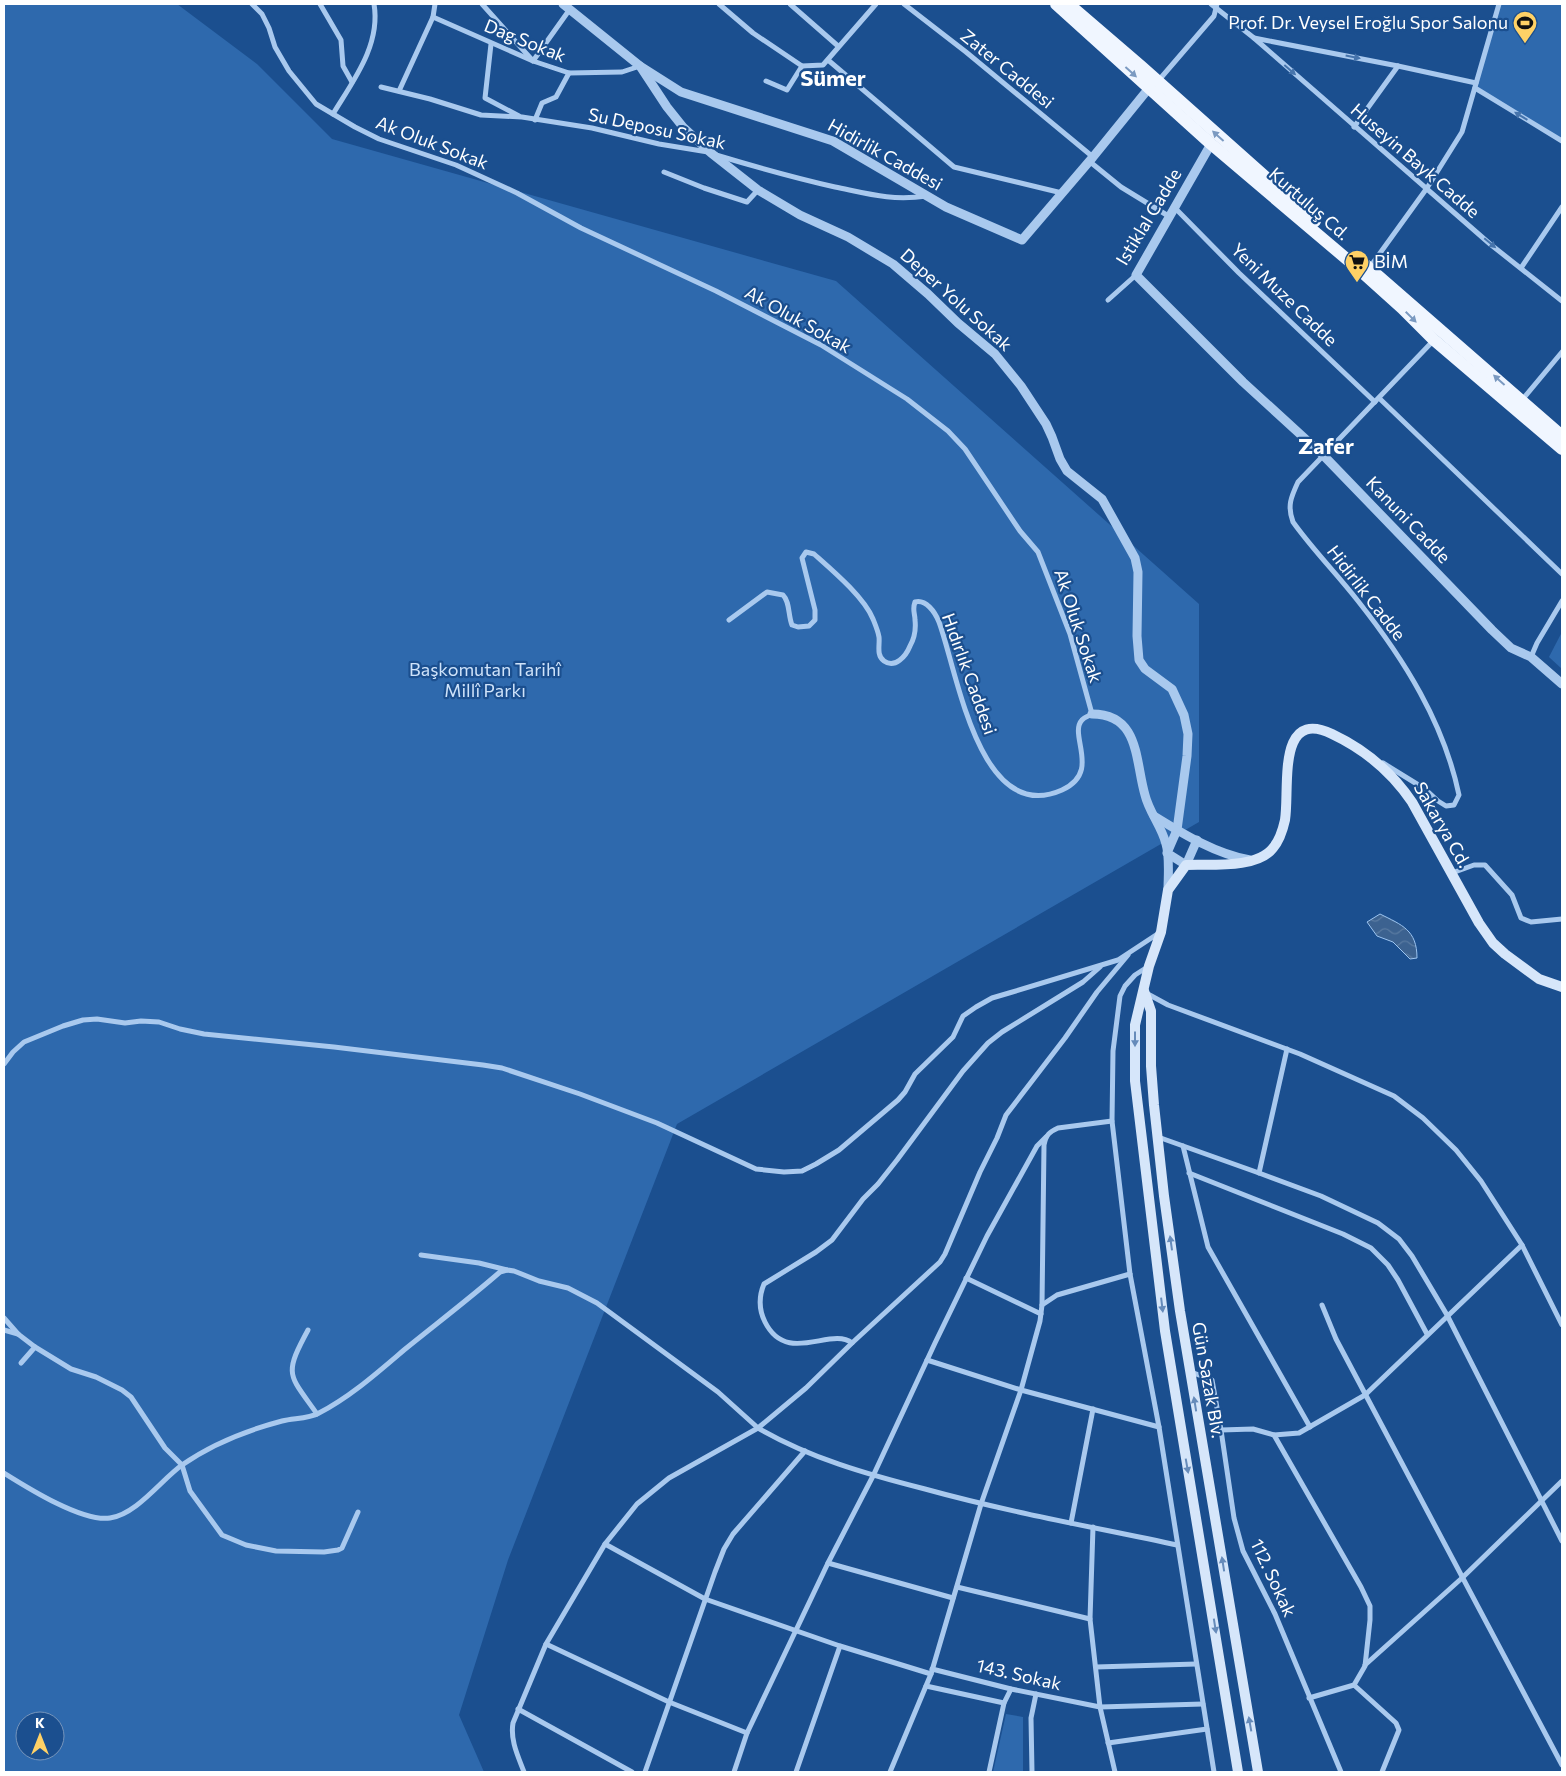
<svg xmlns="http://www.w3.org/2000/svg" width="1566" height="1776" font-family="Commissioner,sans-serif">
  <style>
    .grass { fill: url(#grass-tufts) }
    .park { fill: #2e69ad; fill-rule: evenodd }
    .water { fill: url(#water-waves); stroke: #9cc4f0 }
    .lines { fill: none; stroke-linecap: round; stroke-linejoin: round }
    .minor { stroke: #a9c9ee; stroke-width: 5 }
    .tertiary { stroke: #a9c9ee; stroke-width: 9 }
    .secondary { stroke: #d6e6fa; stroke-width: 10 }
    .primary { stroke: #f0f6ff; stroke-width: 12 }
    .oneway { fill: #4674ac }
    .oneway2 { fill: #7b9ac1 }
    .oneway3 { fill: #668bba }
    .labels { text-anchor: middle; stroke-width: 4.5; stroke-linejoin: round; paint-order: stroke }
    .poi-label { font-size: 18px; fill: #fff; stroke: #1b4f8f; text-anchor: end }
    .street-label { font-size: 18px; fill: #fff; stroke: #1b4f8f }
    .park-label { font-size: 18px; fill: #cfe3fa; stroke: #1b4f8f }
    .district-label { font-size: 22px; font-weight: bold; fill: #fff; stroke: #1b4f8f }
  </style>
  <defs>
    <pattern id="grass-tufts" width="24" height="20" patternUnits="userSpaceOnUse" patternTransform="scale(1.25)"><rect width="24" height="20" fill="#2e69ad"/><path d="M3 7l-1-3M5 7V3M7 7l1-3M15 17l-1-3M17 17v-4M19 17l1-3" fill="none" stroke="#4d80b9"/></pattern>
    <pattern id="water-waves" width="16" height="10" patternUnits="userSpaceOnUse" patternTransform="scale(1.25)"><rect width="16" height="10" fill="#3c6290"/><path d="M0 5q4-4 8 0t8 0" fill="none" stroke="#597aa1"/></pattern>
  </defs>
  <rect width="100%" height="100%" fill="#1b4f8f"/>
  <path class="grass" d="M 1562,632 L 1562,669 L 1549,657 Z"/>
  <g class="park">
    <path d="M 4,4 L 177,4 L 257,64 L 332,139 L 836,281 L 1199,604 L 1199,822 L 677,1124 L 508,1560 L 459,1715 L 484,1772 L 4,1772 ZM 25,1721 L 55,1721 L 55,1751 L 25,1751 Z"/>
    <path d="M 1499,4 L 1562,4 L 1562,141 L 1475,88 Z"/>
    <path d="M 1006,1714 L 1023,1717 L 1023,1772 L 993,1772 Z"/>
  </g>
  <path class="water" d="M 1380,914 C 1402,925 1417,930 1417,958 L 1410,959 L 1393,942 L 1377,936 L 1367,922 Z"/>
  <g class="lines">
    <g class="minor">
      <path d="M 252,4 L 262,14 L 269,28 L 275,47 L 289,71 L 316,104 L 355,127 L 379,139 L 456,165 L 517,193 L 581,228 L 716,291 L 821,345 L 907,399 L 948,431 L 965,449 L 1020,531 L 1038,552 L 1070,634 L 1092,714 C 1089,716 1084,717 1082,720 C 1068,735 1102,772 1062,790 C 979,827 957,670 939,622 C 935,612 926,599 915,602 C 912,610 915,613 915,620 C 916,629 914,639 910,646 C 906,656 895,669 884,661 C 876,655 880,645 879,637 C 878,631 875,624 873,619 C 864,597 832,570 814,554 L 806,552 L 802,558 L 815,610 L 815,620 L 809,626 L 798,627 L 792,625 C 788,615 790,602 783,595 L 767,592 L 729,620"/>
      <path d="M 320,4 L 341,40 L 343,66 L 352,82"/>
      <path d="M 482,4 L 533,61 L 570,9"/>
      <path d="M 719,4 L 753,33 L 802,66"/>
      <path d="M 790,4 L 838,46"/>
      <path d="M 904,4 L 966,52 L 1093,157"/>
      <path d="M 1211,4 L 1254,38 L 1490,244 L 1562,301"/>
      <path d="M 433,17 L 533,61 L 569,73 L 622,72 L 640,66"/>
      <path d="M 1254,38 L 1398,66 L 1476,83"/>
      <path d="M 491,44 L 485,98 L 519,116"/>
      <path d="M 828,60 L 954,167 L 1062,193"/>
      <path d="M 1159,80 L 1214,16 L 1217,4"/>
      <path d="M 766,81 L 787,90 L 802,66 L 823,65 L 876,4"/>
      <path d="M 381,87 L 430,99 L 481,115 L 522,117 L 592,128 L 659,144 L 708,152"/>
      <path d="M 1475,88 L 1562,141"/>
      <path d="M 399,91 L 433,17 L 435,4"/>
      <path d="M 333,114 C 353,81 381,45 374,4"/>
      <path d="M 535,120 L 542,103 L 556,97 L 569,73"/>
      <path d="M 1354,127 L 1398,66"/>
      <path d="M 716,155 C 756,167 795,178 835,187 C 869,194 891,201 927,196"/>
      <path d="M 1089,161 L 1121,187 L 1170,217"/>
      <path d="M 664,172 L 704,188 L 747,202 L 758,190"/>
      <path d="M 1175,208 L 1239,273 L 1375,402"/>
      <path d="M 1370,267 L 1427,188 L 1462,132 L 1499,4"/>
      <path d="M 1521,268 L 1562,207"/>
      <path d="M 1108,300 L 1136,275"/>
      <path d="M 1379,398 L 1562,574"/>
      <path d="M 1522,400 L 1562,352"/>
      <path d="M 1531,657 L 1537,643 L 1562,601"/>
      <path d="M 1383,763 L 1425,789 L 1438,801 L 1446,806 L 1454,805 L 1459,795 C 1444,723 1404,659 1358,601 C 1337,574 1313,550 1293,522 C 1287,506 1291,497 1298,482 L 1433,341"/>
      <path d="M 1452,873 L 1474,865 L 1485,865 L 1512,895 L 1521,918 L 1531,922 L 1562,919"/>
      <path d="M 1149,966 L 1135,975 L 1125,986 L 1120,996 L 1113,1051 L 1112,1121 L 1130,1274 L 1159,1427 L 1214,1772"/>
      <path d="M 1100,967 L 1083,982 L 1002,1032 L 988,1043 L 963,1071 L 897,1160 L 878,1184 L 863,1199 L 832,1240 L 816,1252 L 764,1284 C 759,1296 759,1310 765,1322 C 787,1366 831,1326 852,1343 L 940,1262 L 945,1254 L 980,1172 L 997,1138 L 1006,1115 L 1065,1038 L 1097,992 L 1128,955"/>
      <path d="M 1146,993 L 1168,1005 L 1300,1054 L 1394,1096 L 1423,1118 L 1456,1150 L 1481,1181 L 1522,1245 L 1562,1325"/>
      <path d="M 4,1064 L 13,1052 L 24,1042 L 63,1026 L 83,1020 L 97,1019 L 125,1023 L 141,1021 L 159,1022 L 180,1029 L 204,1034 L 334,1047 L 483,1065 L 502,1068 L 580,1094 L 657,1123 L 756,1169 L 784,1172 L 802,1171 L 816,1164 L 839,1150 L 898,1100 L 905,1092 L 915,1074 L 953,1037 L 963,1016 L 976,1007 L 992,998 L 1009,993 L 1118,960 L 1159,933"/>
      <path d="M 1158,1137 L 1259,1173 L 1321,1196 L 1378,1223 L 1399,1239 L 1412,1256 L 1447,1315 L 1562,1541"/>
      <path d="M 1183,1146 L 1208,1247 L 1310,1427"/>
      <path d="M 1189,1173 L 1343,1234 L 1371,1248 L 1388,1265 L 1398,1280 L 1427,1334"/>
      <path d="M 1259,1173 L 1287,1049"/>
      <path d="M 421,1255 L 479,1263 L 507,1270"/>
      <path d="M 966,1278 L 1041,1314"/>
      <path d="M 1042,1305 L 1057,1295 L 1130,1274"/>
      <path d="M 1322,1305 L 1336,1339 L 1562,1765"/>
      <path d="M 4,1318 L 18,1334 L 35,1347 L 71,1369 L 96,1377 L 122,1390 L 131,1397 L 165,1448 L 182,1465 L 190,1491 L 222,1535 L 246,1545 L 276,1551 L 324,1552 L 338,1550 L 342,1548 L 358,1512"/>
      <path d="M 4,1330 L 18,1334"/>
      <path d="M 308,1330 C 283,1376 289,1374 317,1414"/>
      <path d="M 927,1360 L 1021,1390 L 1159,1427"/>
      <path d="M 21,1363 L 35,1347"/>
      <path d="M 1191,1372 L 1212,1380 L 1221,1430 L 1234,1518 L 1243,1551 L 1275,1614 L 1341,1772"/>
      <path d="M 1221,1430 L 1253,1429 L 1274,1435 L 1361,1587 L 1370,1606 L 1370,1620 L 1365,1666 L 1354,1685 L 1309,1698"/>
      <path d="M 1274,1435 L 1299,1433 L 1365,1395 L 1522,1245"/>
      <path d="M 4,1473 C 28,1488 82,1522 110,1518 C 137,1514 161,1480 182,1465 C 212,1444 248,1430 282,1421 C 294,1418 308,1419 319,1413 C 350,1397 377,1373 404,1350 C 436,1324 469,1299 500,1272 L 507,1270 L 514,1271 L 539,1281 L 568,1288 L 597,1303 L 718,1392 L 758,1428 L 806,1388 L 852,1343"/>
      <path d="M 1071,1523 L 1093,1409"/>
      <path d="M 1093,1527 L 1090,1619 L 1100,1707 L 1115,1772"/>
      <path d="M 605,1544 L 705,1599 L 840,1646 L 931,1674"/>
      <path d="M 828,1563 L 953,1598"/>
      <path d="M 957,1587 L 1090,1619"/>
      <path d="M 546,1644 L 669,1702 L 747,1733"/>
      <path d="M 1365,1665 L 1462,1578 L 1562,1481"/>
      <path d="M 1096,1667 L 1196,1664"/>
      <path d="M 932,1669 L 1011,1689 L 1100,1707 L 1203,1704"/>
      <path d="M 1354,1685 L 1396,1723 L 1399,1730 L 1382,1772"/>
      <path d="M 926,1686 L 1004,1703"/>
      <path d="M 518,1709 L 632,1772"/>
      <path d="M 1108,1743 L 1207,1729"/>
      <path d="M 524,1772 C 518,1756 510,1740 513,1723 L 546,1644 L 605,1544 L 637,1504 L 669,1478 L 758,1428 C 810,1458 866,1474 925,1489 C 1008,1512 1093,1527 1177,1545"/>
      <path d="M 645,1772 L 715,1572 L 724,1549 L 733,1534 L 805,1451"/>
      <path d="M 734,1772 L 747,1733 L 828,1563 L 873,1476 L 935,1343 L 987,1236 L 1037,1146 L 1046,1137"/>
      <path d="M 796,1772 L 840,1646"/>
      <path d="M 890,1772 L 931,1674 L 981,1504 L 1021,1390 L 1040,1321 L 1042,1305 L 1044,1145 C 1046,1135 1049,1132 1058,1128 L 1112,1121"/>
      <path d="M 989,1772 L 1004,1703 L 1011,1689"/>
      <path d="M 1032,1772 L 1031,1718 L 1036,1694"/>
    </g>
    <g class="tertiary">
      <path d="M 563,4 L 640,66 L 681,92 L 833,141 L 946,207 L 1022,240 L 1093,157 L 1149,88"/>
      <path d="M 640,66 L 667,107 L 683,127 L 711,153 L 758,190 L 800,215 L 848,237 L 893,264 L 928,294 L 958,323 L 995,354 L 1021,386 L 1046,424 L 1052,437 L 1060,459 L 1067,471 L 1102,499 L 1135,558 L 1138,572 L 1137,636 L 1139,660 L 1145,669 L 1172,689 L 1184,715 L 1188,734 L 1187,756 L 1177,830 L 1167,853 L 1186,865 L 1197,840"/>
      <path d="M 1211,144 L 1136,275 L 1243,382 L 1324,456 L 1492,630 L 1511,648 L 1531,657 L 1562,684"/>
      <path d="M 1092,714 C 1140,714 1135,761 1145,795 C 1149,812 1162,827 1166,844 C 1170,857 1168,877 1168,890"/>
      <path d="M 1154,816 C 1183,834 1216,854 1250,860"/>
    </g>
    <g class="secondary">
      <path d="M 1144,991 L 1151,1011 L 1151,1066 L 1154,1105 L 1164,1196 L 1180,1311 L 1258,1772"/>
      <path d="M 1238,1772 L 1165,1331 L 1135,1081 L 1135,1025 L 1149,966 L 1161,932 L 1168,890 L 1186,865 C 1210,864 1257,869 1273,848 C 1279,841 1283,829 1285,820 C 1290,789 1276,707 1332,734 C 1366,750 1391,771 1412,802 L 1479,923 L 1493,943 L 1505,954 L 1539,979 L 1562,987"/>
    </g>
    <g class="primary">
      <path d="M 1056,4 L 1211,144 L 1362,272 L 1402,308 L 1434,340 L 1562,449"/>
      <path d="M 1071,6 L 1142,67 L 1315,221"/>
      <path d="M 1360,260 L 1562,436"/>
    </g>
  </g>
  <defs><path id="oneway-solid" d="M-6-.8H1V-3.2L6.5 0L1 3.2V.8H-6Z" transform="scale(1.25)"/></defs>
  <g class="oneway">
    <use href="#oneway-solid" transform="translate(1353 57) rotate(11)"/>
    <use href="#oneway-solid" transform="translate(1290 70) rotate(41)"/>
    <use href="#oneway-solid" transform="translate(1521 116) rotate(-149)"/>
    <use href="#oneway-solid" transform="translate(1490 243) rotate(40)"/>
  </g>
  <g class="oneway2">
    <use href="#oneway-solid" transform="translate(1131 72) rotate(42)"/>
    <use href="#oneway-solid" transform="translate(1218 136) rotate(-138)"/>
    <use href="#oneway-solid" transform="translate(1411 317) rotate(45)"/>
    <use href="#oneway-solid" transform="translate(1499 380) rotate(-138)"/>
  </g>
  <g class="oneway3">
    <use href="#oneway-solid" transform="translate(1135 1039) rotate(90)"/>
    <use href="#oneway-solid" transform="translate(1171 1243) rotate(-98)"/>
    <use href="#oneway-solid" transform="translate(1162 1305) rotate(83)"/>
    <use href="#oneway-solid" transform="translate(1195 1404) rotate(-99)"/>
    <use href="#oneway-solid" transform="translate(1187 1466) rotate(80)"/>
    <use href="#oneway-solid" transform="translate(1223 1564) rotate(-99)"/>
    <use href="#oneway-solid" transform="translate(1215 1626) rotate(81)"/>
    <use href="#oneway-solid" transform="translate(1250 1724) rotate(-100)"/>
  </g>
  <defs>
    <symbol id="stadium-pin" viewBox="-11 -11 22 30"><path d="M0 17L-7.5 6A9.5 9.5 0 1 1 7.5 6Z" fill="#ffd166" stroke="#1b4f8f"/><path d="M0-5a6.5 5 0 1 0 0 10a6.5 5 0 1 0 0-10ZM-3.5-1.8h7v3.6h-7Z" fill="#111"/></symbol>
    <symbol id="supermarket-pin" viewBox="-11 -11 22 30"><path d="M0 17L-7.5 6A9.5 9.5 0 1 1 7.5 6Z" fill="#ffd166" stroke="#1b4f8f"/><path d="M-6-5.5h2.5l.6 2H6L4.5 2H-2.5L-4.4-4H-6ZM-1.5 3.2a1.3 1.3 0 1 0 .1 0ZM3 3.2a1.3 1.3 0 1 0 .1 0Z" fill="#111"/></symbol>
  </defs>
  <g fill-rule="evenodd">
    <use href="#stadium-pin" x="1511" y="9" width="28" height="38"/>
    <use href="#supermarket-pin" x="1343" y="248" width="28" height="38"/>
  </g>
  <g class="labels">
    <g class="poi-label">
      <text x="1508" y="29">Prof. Dr. Veysel Eroğlu Spor Salonu</text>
      <text x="1374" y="268" text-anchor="start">BİM</text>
    </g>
    <g class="street-label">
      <text transform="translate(525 41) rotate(22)" y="6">Dag Sokak</text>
      <text transform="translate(1007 69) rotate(39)" y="6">Zater Caddesi</text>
      <text transform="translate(657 129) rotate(12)" y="6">Su Deposu Sokak</text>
      <text transform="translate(432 143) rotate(21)" y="6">Ak Oluk Sokak</text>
      <text transform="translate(885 155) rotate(29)" y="6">Hidirlik Caddesi</text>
      <text transform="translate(1415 161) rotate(41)" y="6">Huseyin Bayk Cadde</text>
      <text transform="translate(1309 204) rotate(41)" y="6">Kurtuluş Cd.</text>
      <text transform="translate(1149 217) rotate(-59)" y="6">Istiklal Cadde</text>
      <text transform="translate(1284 295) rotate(44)" y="6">Yeni Muze Cadde</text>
      <text transform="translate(956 300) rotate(42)" y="6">Deper Yolu Sokak</text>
      <text transform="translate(798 320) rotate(29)" y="6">Ak Oluk Sokak</text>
      <text transform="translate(1408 520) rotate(46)" y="6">Kanuni Cadde</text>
      <text transform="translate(1366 593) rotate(52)" y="6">Hidirlik Cadde</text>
      <text transform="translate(1078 626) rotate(72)" y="6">Ak Oluk Sokak</text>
      <text transform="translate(969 674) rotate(70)" y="6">Hıdırlık Caddesi</text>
      <text transform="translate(1442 825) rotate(60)" y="6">Sakarya Cd.</text>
      <text transform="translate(1208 1380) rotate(80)" y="6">Gün Sazak Blv.</text>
      <text transform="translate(1273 1578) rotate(65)" y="6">112. Sokak</text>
      <text transform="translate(1019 1675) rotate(13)" y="6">143. Sokak</text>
    </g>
    <g class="park-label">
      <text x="485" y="676">Başkomutan Tarihî<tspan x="485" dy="21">Millî Parkı</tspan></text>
    </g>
    <g class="district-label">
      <text x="833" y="86">Sümer</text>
      <text x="1326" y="454">Zafer</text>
    </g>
  </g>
  <rect width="1566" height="1776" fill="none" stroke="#ffffff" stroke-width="10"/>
  <g transform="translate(40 1736)"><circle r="24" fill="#1b4f8f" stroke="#7695bc"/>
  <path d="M0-4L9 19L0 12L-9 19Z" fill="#ffd166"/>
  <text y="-8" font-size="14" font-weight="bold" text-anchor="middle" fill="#ffffff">K</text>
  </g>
</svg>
